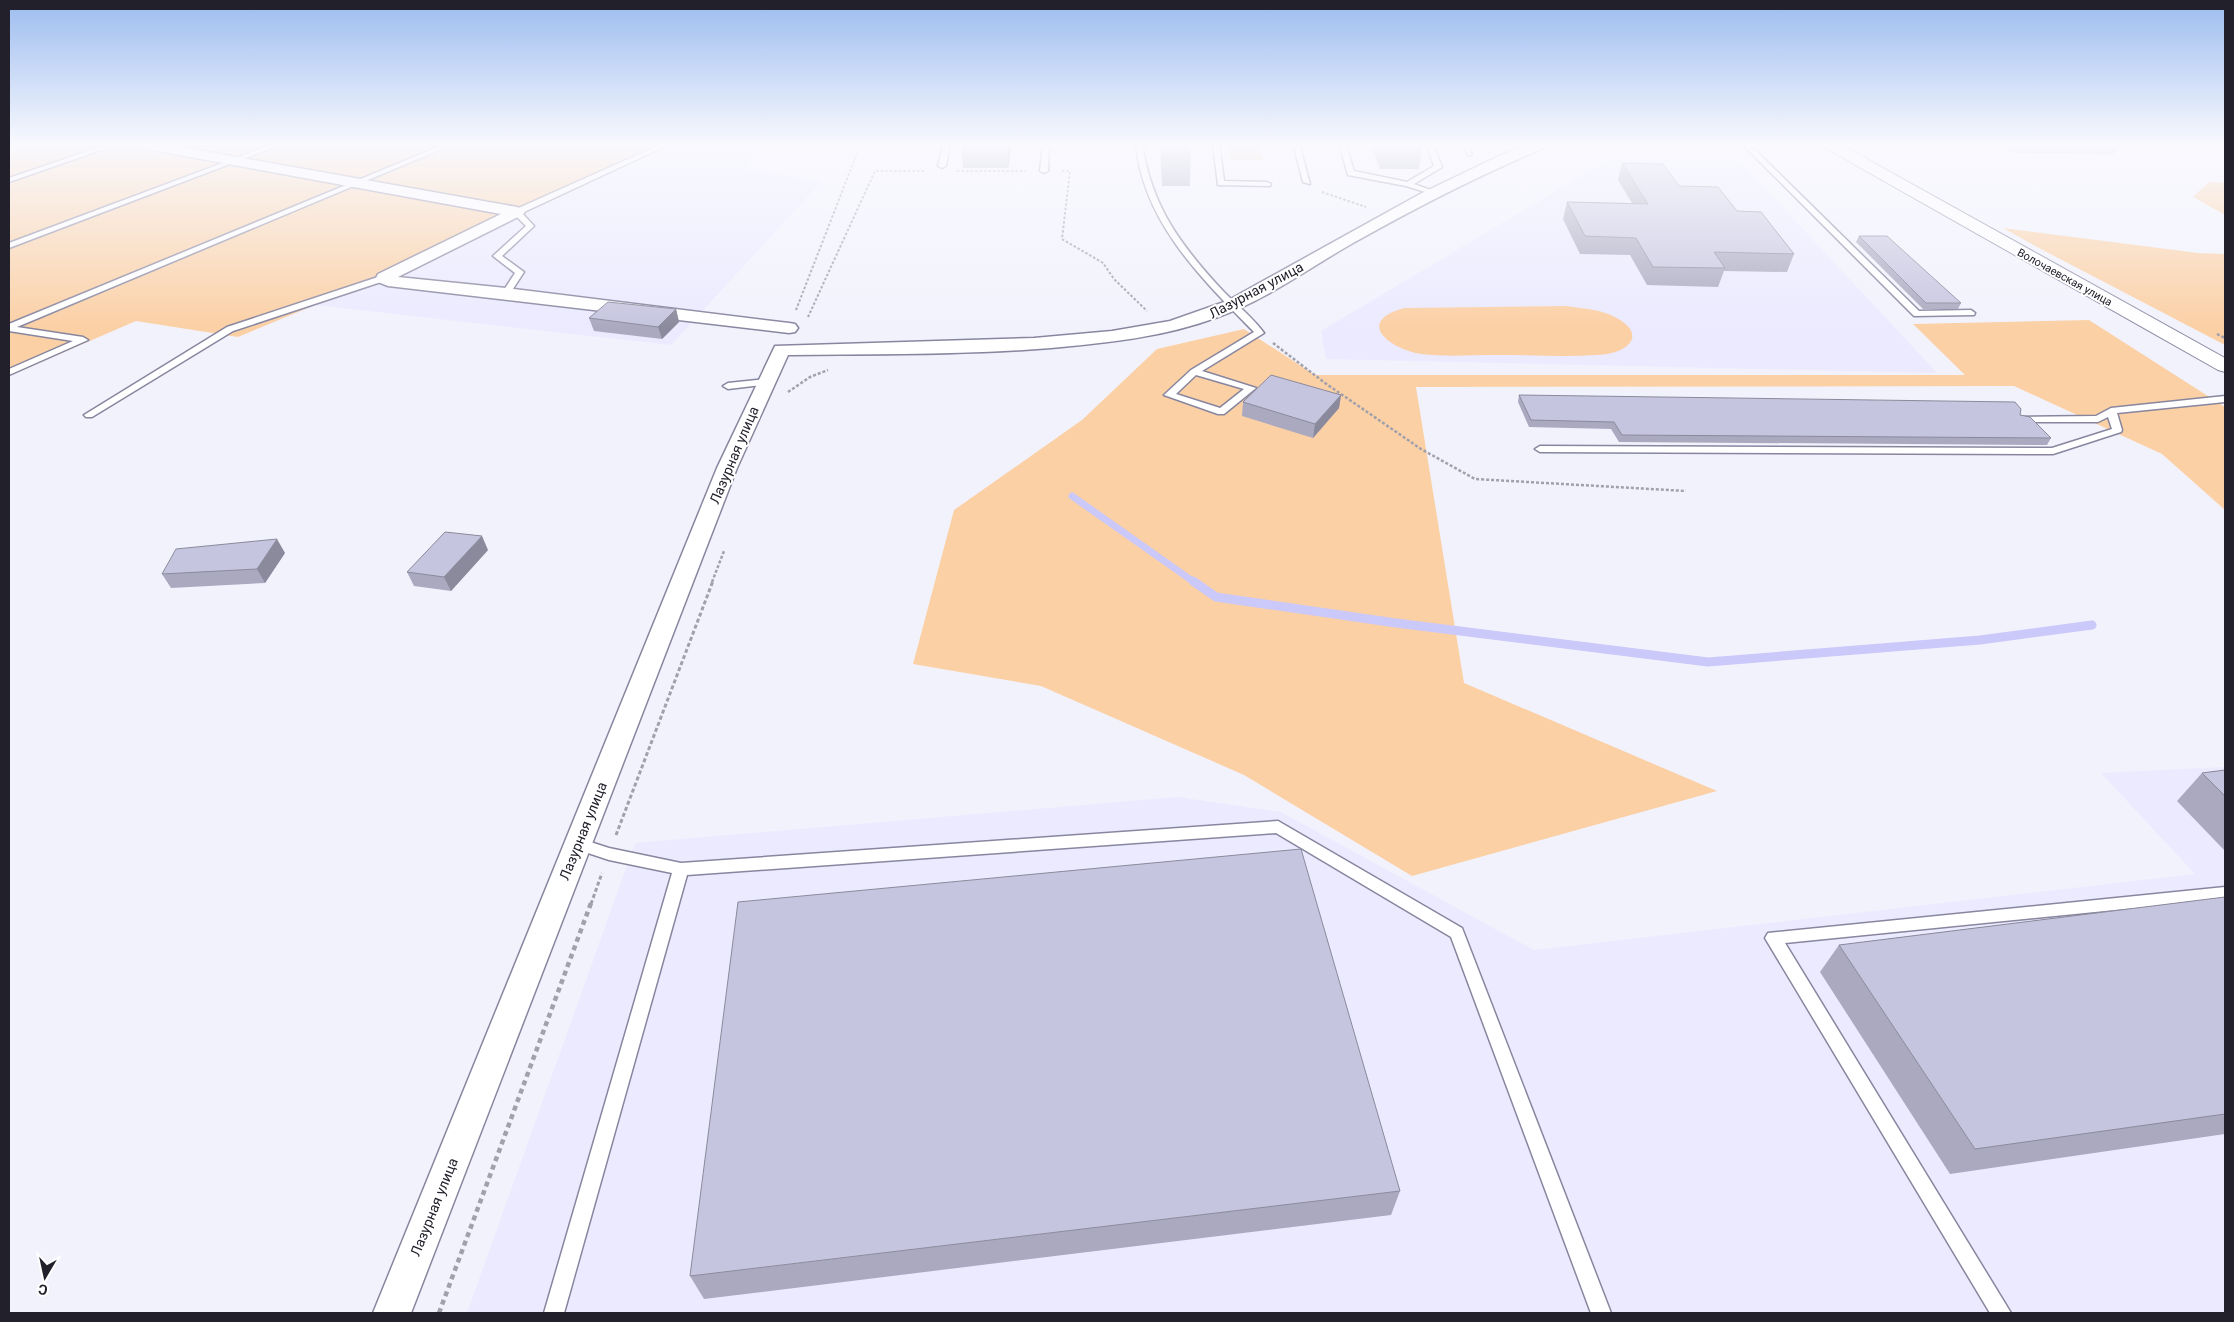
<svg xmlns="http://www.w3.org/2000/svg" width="2234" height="1322" font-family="Roboto,sans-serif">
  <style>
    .built { fill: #ebeaff }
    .green { fill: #fbd0a5 }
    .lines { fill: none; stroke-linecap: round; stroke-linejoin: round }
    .stream-far1 { stroke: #cbc8fa; stroke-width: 7 }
    .stream { stroke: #cbc8fa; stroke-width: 9 }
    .service-casing { stroke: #88869f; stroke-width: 3 }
    .minor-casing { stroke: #88869f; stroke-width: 3 }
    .tertiary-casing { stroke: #88869f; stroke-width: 2 }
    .path-far3 { stroke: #a1a0ab; stroke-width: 2; stroke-dasharray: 2.5 2; stroke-linecap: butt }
    .path-far2 { stroke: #a1a0ab; stroke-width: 2.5; stroke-dasharray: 3 2; stroke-linecap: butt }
    .path-far1 { stroke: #a1a0ab; stroke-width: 3; stroke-dasharray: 4 2.5; stroke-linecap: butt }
    .path { stroke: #a1a0ab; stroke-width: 4.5; stroke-dasharray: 5 4; stroke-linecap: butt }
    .service { fill: #fff; fill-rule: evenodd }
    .minor { fill: #fff; fill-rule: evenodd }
    .tertiary { fill: #fff; fill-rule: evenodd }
    .wall { fill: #aaa9c0 }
    .shaded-wall { fill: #8b8a9c }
    .building { fill: #c6c5df; stroke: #8b8a9c }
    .labels { text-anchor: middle; stroke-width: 4; stroke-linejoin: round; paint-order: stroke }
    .far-street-label { font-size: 11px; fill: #22212b; stroke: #fff }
    .street-label { font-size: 14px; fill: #22212b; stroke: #fff }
  </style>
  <rect width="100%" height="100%" fill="#f2f2fd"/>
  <g class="built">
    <path d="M 659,143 L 768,143 L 746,169 L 821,182 L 671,345 L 315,305 Z"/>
    <path d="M 1738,159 L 1937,373 L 1326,359 L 1321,331 L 1608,160 Z"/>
    <path d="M 2225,767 L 2225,1313 L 467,1313 L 635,843 L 1178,797 L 1281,812 L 1534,950 L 2195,874 L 2101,773 Z"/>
  </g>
  <g class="green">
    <path d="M 9,143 L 659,143 L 315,305 L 238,337 L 136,321 L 9,376 Z"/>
    <path d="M 1227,143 L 1259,143 L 1263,160 L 1231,160 Z"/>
    <path d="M 2209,182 L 2225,183 L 2225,215 L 2193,197 Z"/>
    <path d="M 2003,228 L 2198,253 L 2225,254 L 2225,345 L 2037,247 Z"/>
    <path d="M 1566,306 C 1581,308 1596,309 1611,315 C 1650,333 1630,354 1596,355 C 1564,357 1530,355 1497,355 C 1472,355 1446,357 1421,354 C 1390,349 1354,322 1404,308 Z"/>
    <path d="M 2089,320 L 2225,407 L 2225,510 L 2162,454 L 2014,386 L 1416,387 L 1464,683 L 1717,791 L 1412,876 L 1244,775 L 1041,686 L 913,664 L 954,510 L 1082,420 L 1157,349 L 1244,329 L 1315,375 L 1965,375 L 1913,324 Z"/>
  </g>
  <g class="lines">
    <path class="stream-far1" d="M 1072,496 L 1194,582"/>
    <path class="stream" d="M 1193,581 L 1216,597 L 1396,623 L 1708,662 L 1980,640 L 2092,625"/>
    <defs>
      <g id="service">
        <path d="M 112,143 L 121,143 L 9,182 L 9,178 Z"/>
        <path d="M 276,143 L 285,143 L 9,248 L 9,243 Z"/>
        <path d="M 448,143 L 456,143 L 17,327 L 83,337 L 88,340 L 9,375 L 9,369 L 73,341 L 9,331 L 9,324 Z"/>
        <path d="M 664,143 L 672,143 L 522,213 L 534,226 L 502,256 L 524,272 L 509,295 L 503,295 L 502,293 L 515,273 L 493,256 L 526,226 L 514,214 L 514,210 Z"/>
        <path d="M 944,143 L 950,143 L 946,166 L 942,168 L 938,166 Z"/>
        <path d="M 1043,143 L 1049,143 L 1048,171 L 1044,173 L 1040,171 Z"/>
        <path d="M 1136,143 L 1142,143 C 1151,206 1181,246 1224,292 C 1237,305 1253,318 1264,333 L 1202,371 L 1256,388 L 1224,414 L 1218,414 L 1164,395 L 1191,370 L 1254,332 C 1202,279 1142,221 1136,143 ZM 1196,375 L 1244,389 L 1220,408 L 1176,394 Z"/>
        <path d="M 1213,143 L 1219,143 L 1224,181 L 1267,182 L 1271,184 L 1270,186 L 1218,185 Z"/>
        <path d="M 1293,143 L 1299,143 L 1310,184 L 1303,182 Z"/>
        <path d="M 1339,143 L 1345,143 L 1354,171 L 1407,182 L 1434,166 L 1426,143 L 1432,143 L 1442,167 L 1414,184 L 1439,193 L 1435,195 L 1406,186 L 1348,175 Z"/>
        <path d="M 1462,143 L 1468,143 L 1472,155 L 1468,155 Z"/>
        <path d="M 1741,143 L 1748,143 L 1919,311 L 1971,310 L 1975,313 L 1974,315 L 1914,316 Z"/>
        <path d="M 384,275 L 388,278 L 387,280 L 233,331 L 92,417 L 86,417 L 84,415 L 227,327 Z"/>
        <path d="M 767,379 L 770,380 L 770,384 L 728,389 L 723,386 L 728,383 Z"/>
        <path d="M 2225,396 L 2225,402 L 2117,413 L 2122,430 L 2121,432 L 2053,454 L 1540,452 L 1535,449 L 1540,446 L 2052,448 L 2112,429 L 2108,417 L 2098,422 L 2021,422 L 2018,421 L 2018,417 L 2096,416 L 2111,408 Z"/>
        <path d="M 1278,821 L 1462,928 L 1611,1313 L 1591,1313 L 1451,937 L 1276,833 L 687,875 L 564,1313 L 544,1313 L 672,873 L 609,860 L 573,848 L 571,844 L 573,840 L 578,838 L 609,848 L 681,863 Z"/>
        <path d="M 2225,887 L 2225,899 L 1785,943 L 2011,1313 L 1990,1313 L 1765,938 L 1768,933 Z"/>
      </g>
      <g id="minor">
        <path d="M 129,143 L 158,143 L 517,207 L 522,209 L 525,212 L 522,215 L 398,277 L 506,288 L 789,323 L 795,324 L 798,328 L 795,332 L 789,333 L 388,286 L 378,282 L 376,278 L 378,274 L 501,214 L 136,147 Z"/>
        <path d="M 1532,143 L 1551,143 L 1549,146 C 1481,174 1417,207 1353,243 C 1309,268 1266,300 1218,317 C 1165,337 1107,343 1051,348 C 964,355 876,354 788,355 L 737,468 L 411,1313 L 373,1313 L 717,468 L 775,346 L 1034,338 L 1112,331 L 1170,321 L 1227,301 L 1420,194 L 1499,156 Z"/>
      </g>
      <path id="tertiary" d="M 1819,143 L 1838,143 L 2225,358 L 2225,372 L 2218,370 L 1822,146 Z"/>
    </defs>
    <use href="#service" class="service-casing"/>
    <use href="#minor" class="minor-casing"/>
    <use href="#tertiary" class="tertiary-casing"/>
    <g class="path-far3">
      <path d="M 957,171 L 1026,171"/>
      <path d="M 1062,171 L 1070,171 L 1062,239 L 1103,263 L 1114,279 L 1147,311"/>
      <path d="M 1322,192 L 1366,207"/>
      <path d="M 796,310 L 861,143"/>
      <path d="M 808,317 L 875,171 L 926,171"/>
    </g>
    <g class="path-far2">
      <path d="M 2217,334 L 2225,338"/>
      <path d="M 1273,343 L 1325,383 L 1421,449 L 1475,479 L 1686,491"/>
      <path d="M 788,392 L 810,377 L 828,370"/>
      <path d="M 712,582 L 724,551"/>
    </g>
    <g class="path-far1">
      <path d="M 616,835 L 713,581"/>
      <path d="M 591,904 L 602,873"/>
    </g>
    <path class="path" d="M 439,1313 L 591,903"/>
    <use href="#service" class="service"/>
    <use href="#minor" class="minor"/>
    <use href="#tertiary" class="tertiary"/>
  </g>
  <g class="wall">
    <path d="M 961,143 L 1012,143 L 1008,168 L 963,168 Z"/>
    <path d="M 1160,143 L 1191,143 L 1190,186 L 1162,186 Z"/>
    <path d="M 1370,143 L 1423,143 L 1419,169 L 1380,169 Z"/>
    <path d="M 2000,143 L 2120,143 L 2114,154 L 2012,153 Z"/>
    <path d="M 1622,163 L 1679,186 L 1737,211 L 1794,254 L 1787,272 L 1724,271 L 1718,287 L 1647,285 L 1630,255 L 1580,254 L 1563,219 L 1567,202 L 1632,203 L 1618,180 Z"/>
    <path d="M 1859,236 L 1961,303 L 1958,309 L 1923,309 L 1856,242 Z"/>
    <path d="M 676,309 L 679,322 L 662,339 L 594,331 L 589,318 Z"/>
    <path d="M 1341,395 L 1339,408 L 1313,438 L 1242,416 L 1243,402 Z"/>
    <path d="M 1519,395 L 2020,415 L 2051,438 L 2047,445 L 1619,442 L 1611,429 L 1529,427 L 1518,402 Z"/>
    <path d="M 488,550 L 451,591 L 414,586 L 407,572 Z"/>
    <path d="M 285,553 L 265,583 L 171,588 L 162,574 Z"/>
    <path d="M 2225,770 L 2225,851 L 2177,801 L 2202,773 Z"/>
    <path d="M 2225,897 L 2225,1134 L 1950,1174 L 1820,972 L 1839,945 Z"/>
    <path d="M 1400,1191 L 1391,1215 L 704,1299 L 690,1276 Z"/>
  </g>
  <g class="shaded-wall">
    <path d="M 1007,143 L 1012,143 L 1008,168 Z"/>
    <path d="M 676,309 L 679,322 L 662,339 L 658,327 Z"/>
    <path d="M 1341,395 L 1339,408 L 1313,438 L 1315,424 Z"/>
    <path d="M 482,536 L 488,550 L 451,591 L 444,577 Z"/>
    <path d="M 277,539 L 285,553 L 265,583 L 257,569 Z"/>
  </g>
  <g class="building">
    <path d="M 1163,143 L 1191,143 L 1192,144 L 1163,144 Z"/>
    <path d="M 1622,163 L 1663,164 L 1679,186 L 1718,187 L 1737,211 L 1761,212 L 1794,254 L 1714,252 L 1725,268 L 1653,267 L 1636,238 L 1585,236 L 1567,202 L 1648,204 Z"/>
    <path d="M 1859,236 L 1887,236 L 1961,303 L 1926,303 Z"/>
    <path d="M 608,302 L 676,309 L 658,327 L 589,318 Z"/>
    <path d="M 1271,375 L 1341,395 L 1315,424 L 1243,402 Z"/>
    <path d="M 1519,395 L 2015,402 L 2021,409 L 2020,415 L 2030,417 L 2051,438 L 1622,435 L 1614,422 L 1531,420 Z"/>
    <path d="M 445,532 L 482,536 L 444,577 L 407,572 Z"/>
    <path d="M 277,539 L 257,569 L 162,574 L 176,549 Z"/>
    <path d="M 2225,770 L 2225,796 L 2202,773 Z"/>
    <path d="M 1301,849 L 1400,1191 L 690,1276 L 738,902 Z"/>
    <path d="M 2225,897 L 2225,1114 L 1975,1149 L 1839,945 Z"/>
  </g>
  <linearGradient id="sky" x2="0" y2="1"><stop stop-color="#9cbcef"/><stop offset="0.44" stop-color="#f9f9fe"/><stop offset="1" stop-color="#f9f9fe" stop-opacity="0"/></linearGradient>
  <rect width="2234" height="328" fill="url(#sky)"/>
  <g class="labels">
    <g class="far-street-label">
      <text transform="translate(2065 277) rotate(29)" y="4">Волочаевская улица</text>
    </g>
    <g class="street-label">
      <text transform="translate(1256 290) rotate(-28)" y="5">Лазурная улица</text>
      <text transform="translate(734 455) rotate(-67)" y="5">Лазурная улица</text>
      <text transform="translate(583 831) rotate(-68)" y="5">Лазурная улица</text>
      <text transform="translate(434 1207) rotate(-68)" y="5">Лазурная улица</text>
    </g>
  </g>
  <rect width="2234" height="1322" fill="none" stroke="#22212b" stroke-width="20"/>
  <g transform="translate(45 1277) rotate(189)" stroke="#ffffff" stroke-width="4" paint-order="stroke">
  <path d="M0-4L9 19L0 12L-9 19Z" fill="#22212b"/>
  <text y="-8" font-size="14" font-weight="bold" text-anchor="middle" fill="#22212b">С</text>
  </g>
</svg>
